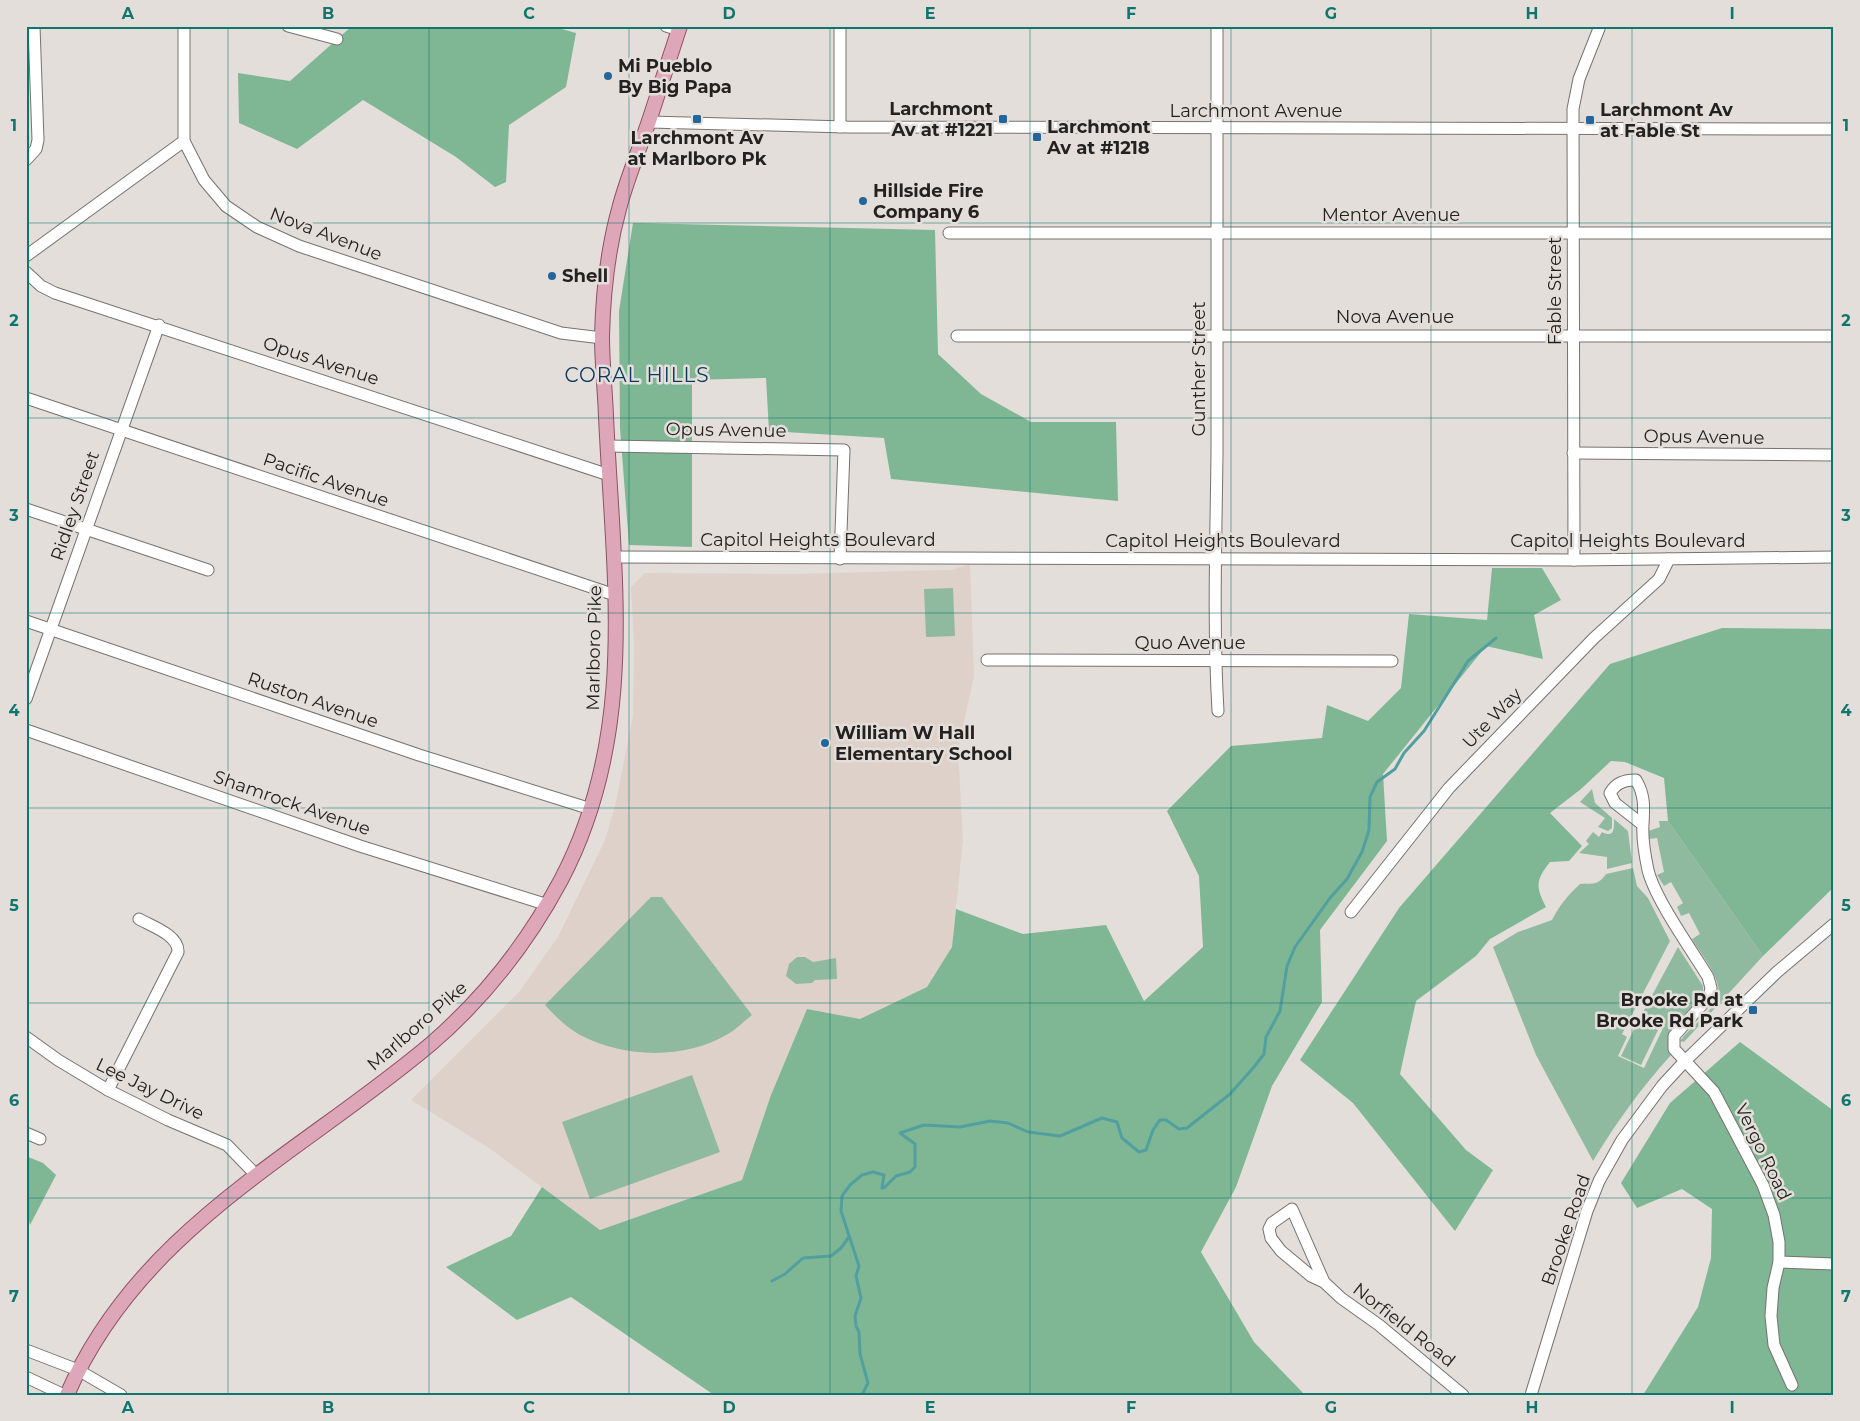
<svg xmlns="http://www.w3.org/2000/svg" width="1860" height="1421" font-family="Montserrat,sans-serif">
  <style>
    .built { fill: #ded1c9 }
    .green { fill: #90ba9f }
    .forest { fill: #7fb794 }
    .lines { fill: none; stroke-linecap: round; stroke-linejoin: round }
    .stream { stroke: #529fa0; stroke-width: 3 }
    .minor-casing { stroke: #77726f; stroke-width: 13 }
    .major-casing { stroke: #8f5165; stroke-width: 16 }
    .minor { stroke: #fff; stroke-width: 11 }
    .major { stroke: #dea6b9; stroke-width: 14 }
    .grid { fill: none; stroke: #0f766e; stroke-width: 1; stroke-opacity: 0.55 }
    .poi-dot { fill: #23669b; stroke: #e4deda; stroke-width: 2 }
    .labels { text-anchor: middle; stroke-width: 5; stroke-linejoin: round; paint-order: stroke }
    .poi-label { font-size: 18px; font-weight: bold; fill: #242220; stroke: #e4deda; text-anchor: start }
    .street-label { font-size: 18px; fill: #242220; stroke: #e4deda }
    .quarter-label { font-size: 20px; letter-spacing: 1px; fill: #09395d; stroke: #e4deda }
    .neatline { fill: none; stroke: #0f766e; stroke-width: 2 }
    .grid-label { font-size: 16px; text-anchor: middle; font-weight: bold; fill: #0f766e }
  </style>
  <rect width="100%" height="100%" fill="#e4deda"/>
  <path class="built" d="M 970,564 L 974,676 L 958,749 L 963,839 L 952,947 L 927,987 L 860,1019 L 807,1009 L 771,1095 L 742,1180 L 600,1230 L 489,1148 L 411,1100 L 519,992 L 558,937 L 605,840 L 616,802 L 633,716 L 634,644 L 631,587 L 645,573 L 791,574 L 951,570 Z"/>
  <g class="green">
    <path d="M 953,588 L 955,636 L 926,637 L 924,589 Z"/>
    <path d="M 1592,789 L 1595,803 L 1612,818 L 1612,828 L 1608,831 L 1598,827 L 1605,818 L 1580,802 Z"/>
    <path d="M 1614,819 L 1628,831 L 1632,863 L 1607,869 L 1607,857 L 1579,853 L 1589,844 L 1586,841 L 1593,832 L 1599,837 L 1602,832 C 1615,839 1614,827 1614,819 Z"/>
    <path d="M 1659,821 L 1668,821 L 1763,956 L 1684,1042 L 1680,1041 L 1684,1036 C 1692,1027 1715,1007 1718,998 C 1723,979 1701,955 1692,939 L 1700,934 L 1689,913 L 1681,916 L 1677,907 L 1683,903 L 1671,882 L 1664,886 L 1657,875 L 1664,872 L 1657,838 L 1649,839 L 1648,831 L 1660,827 Z"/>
    <path d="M 1633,868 L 1637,886 L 1648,898 L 1670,941 L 1622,1034 L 1627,1037 L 1618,1056 L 1644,1068 L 1663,1028 L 1641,1016 L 1678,947 L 1703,986 L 1703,994 L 1669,1032 L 1668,1051 L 1671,1055 C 1641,1088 1616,1123 1593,1161 L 1536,1055 L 1493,947 L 1518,932 L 1552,920 C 1559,906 1568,895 1580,884 C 1592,883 1598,886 1606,874 Z"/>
    <path d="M 651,897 L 662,897 L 752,1015 C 744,1021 737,1029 728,1034 C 684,1060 624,1058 580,1035 C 566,1027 555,1016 545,1005 Z"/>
    <path d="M 797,957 L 805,957 L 813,962 L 836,958 L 837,979 L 815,980 L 812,983 L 796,984 L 786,976 L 789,964 Z"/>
    <path d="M 1638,1021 L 1658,1030 L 1641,1065 L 1621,1056 Z"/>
    <path d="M 692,1075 L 720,1152 L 590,1199 L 562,1122 Z"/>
  </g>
  <g class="forest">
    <path d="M 352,26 L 551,26 L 576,33 L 566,87 L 509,125 L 506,182 L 495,187 L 456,157 L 363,100 L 297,149 L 239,123 L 238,73 L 290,81 Z"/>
    <path d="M 633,223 L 935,230 L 938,354 L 981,394 L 1031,422 L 1116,422 L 1118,501 L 891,479 L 884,438 L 769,431 L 766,378 L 692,380 L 692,547 L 629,545 L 620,428 L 619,311 Z"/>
    <path d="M 1492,568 L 1542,568 L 1561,600 L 1534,615 L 1543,659 L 1486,646 L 1383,774 L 1387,841 L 1320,930 L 1322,1002 L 1272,1086 L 1236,1187 L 1201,1252 L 1254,1342 L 1305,1395 L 714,1395 L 571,1297 L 517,1320 L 446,1267 L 511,1236 L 542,1187 L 600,1230 L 742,1180 L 771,1095 L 807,1009 L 860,1019 L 927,987 L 952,947 L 956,909 L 1023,934 L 1106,925 L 1144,1001 L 1203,947 L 1199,876 L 1167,811 L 1231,746 L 1322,738 L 1327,705 L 1368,721 L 1401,688 L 1409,614 L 1487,620 Z"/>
    <path d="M 1722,628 L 1834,629 L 1834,887 L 1763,956 L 1668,821 L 1664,778 L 1625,762 L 1611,761 L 1581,789 L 1550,813 L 1582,846 L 1569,861 L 1550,862 C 1536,880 1535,886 1546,907 L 1490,939 L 1476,956 L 1416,1001 L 1400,1074 L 1466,1150 L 1493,1170 L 1455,1231 L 1353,1103 L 1300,1060 L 1399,908 L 1610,664 Z"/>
    <path d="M 1740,1042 L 1834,1111 L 1834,1395 L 1643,1395 L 1698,1307 L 1711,1258 L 1712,1209 L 1682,1189 L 1637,1208 L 1621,1183 L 1670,1103 Z"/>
    <path d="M 26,1156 L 43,1163 L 56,1175 L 30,1225 L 26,1208 Z"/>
  </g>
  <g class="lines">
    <g class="stream">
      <path d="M 772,1281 L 785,1274 L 803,1258 L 831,1256 L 841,1248 L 849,1237"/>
      <path d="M 862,1395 L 868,1383 L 860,1354 L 859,1332 L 856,1326 L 855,1316 L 861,1298 L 856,1276 L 859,1266 L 841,1211 L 842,1196 L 850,1185 L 862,1175 L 873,1172 L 884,1175 L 882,1188 L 885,1187 L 896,1176 L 910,1172 L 915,1167 L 915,1144 L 900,1133 L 924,1125 L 960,1127 L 990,1121 L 1008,1123 L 1028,1132 L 1060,1136 L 1102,1118 L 1117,1122 L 1122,1138 L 1139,1152 L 1146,1150 L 1153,1130 L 1160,1120 L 1166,1120 L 1179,1129 L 1187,1128 L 1230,1094 L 1254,1067 L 1264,1054 L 1266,1037 L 1280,1011 L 1287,966 L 1295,947 L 1330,898 L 1347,879 L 1362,852 L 1369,830 L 1370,797 L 1377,782 L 1395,769 L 1404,753 L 1424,731 L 1468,661 L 1496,638"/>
    </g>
    <defs>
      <g id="minor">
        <path d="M 184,26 L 184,141 L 204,180 L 226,206 L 257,227 L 299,246 L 561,333 L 602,338"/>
        <path d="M 288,26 L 337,39"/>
        <path d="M 666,26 L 679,30"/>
        <path d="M 840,26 L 840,127"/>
        <path d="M 1217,26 C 1216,169 1218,311 1217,454 C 1216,540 1213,625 1218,711"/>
        <path d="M 649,122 L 847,127 L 1834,129"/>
        <path d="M 26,160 L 36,149 L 38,140 L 34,26"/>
        <path d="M 949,233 L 1834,233"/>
        <path d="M 26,256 L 184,141"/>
        <path d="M 26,272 L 41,286 L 55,293 L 609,475"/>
        <path d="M 957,336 L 1834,336"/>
        <path d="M 26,398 L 615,595"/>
        <path d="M 607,446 L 844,450 L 840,559"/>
        <path d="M 1573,453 L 1834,455"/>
        <path d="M 26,509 L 208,570"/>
        <path d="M 613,557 L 1574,560 L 1834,557"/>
        <path d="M 1574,560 L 1573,109 L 1579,79 L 1600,26"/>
        <path d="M 26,621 L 419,755 L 591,809"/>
        <path d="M 987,660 L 1392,661"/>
        <path d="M 26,699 L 159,325"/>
        <path d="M 26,730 L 360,846 L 548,905"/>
        <path d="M 1643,825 L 1615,803 L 1610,793 C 1616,783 1624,780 1636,780 C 1645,795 1644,808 1643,824 C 1642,838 1645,856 1648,870 C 1655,899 1691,949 1708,977 L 1711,988 L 1709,997 L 1674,1036 L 1674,1049 L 1714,1092 L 1763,1185 L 1774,1215 L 1779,1242 L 1779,1262 L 1773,1288 L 1771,1316 L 1774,1345 L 1792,1385"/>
        <path d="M 1351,912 L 1449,788 L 1594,638 L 1659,579 L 1669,559"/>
        <path d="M 26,1037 L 58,1060 L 108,1090 L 168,1120 L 227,1145 L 256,1175"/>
        <path d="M 108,1090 L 178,952 C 179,935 151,926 139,919"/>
        <path d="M 26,1133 L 40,1139"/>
        <path d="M 1779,1262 L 1834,1264"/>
        <path d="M 1324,1282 L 1292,1209 L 1272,1223 L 1269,1229 L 1271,1238 L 1281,1251 L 1311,1276 L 1324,1282 L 1341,1298 L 1379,1325 L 1463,1395"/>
        <path d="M 26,1350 L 78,1370 L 121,1395"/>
        <path d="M 26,1377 L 64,1395"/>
        <path d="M 1531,1395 L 1587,1211 L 1599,1181 L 1622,1140 L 1662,1086 L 1685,1061 L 1777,972 L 1834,924"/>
      </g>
      <path id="major" d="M 67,1395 C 139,1228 301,1154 432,1043 C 485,997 528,942 561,880 C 639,732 613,576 606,416 C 605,390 602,363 602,336 C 603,294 608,249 619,209 C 627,178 640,148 650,118 C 660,87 670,57 680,26"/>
    </defs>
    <use href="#minor" class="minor-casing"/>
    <use href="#major" class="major-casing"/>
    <use href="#minor" class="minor"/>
    <use href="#major" class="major"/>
  </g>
  <path class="grid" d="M 228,26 L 228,1395M 429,26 L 429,1395M 629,26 L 629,1395M 830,26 L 830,1395M 1030,26 L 1030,1395M 1231,26 L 1231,1395M 1431,26 L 1431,1395M 1632,26 L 1632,1395M 26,223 L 1834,223M 26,418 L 1834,418M 26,613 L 1834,613M 26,808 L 1834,808M 26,1003 L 1834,1003M 26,1198 L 1834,1198"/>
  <g class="poi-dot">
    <circle cx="608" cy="76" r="5"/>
    <rect x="692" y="114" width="10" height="10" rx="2.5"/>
    <rect x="998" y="114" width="10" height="10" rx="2.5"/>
    <rect x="1585" y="115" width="10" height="10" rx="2.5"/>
    <rect x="1032" y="132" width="10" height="10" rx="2.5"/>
    <circle cx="863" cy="201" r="5"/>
    <circle cx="552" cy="276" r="5"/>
    <circle cx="825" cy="743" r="5"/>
    <rect x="1748" y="1005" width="10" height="10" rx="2.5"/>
  </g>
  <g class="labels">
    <g class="poi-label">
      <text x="618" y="72">Mi Pueblo<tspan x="618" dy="21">By Big Papa</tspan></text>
      <text x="993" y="115" text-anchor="end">Larchmont<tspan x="993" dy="21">Av at #1221</tspan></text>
      <text x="1600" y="116">Larchmont Av<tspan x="1600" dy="21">at Fable St</tspan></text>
      <text x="1047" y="133">Larchmont<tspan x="1047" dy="21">Av at #1218</tspan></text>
      <text x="697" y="144" text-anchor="middle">Larchmont Av<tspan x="697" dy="21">at Marlboro Pk</tspan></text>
      <text x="873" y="197">Hillside Fire<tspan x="873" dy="21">Company 6</tspan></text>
      <text x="562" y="282">Shell</text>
      <text x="835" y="739">William W Hall<tspan x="835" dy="21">Elementary School</tspan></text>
      <text x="1743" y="1006" text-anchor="end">Brooke Rd at<tspan x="1743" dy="21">Brooke Rd Park</tspan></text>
    </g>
    <g class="street-label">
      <text x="1256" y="117">Larchmont Avenue</text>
      <text x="1391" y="221">Mentor Avenue</text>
      <text transform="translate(326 234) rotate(21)" y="6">Nova Avenue</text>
      <text transform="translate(1555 291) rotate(-90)" y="6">Fable Street</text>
      <text x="1395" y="323">Nova Avenue</text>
      <text transform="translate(321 361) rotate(18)" y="6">Opus Avenue</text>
      <text transform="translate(1199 369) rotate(-90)" y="6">Gunther Street</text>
      <text transform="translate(726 430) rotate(1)" y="6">Opus Avenue</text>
      <text transform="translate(1704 437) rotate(1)" y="6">Opus Avenue</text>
      <text transform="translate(326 480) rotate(19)" y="6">Pacific Avenue</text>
      <text transform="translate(75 506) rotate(-71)" y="6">Ridley Street</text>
      <text x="818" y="546">Capitol Heights Boulevard</text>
      <text x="1223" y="547">Capitol Heights Boulevard</text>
      <text x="1628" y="547">Capitol Heights Boulevard</text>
      <text x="1190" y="649">Quo Avenue</text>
      <text transform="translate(594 648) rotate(-89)" y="6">Marlboro Pike</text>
      <text transform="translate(313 700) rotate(19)" y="6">Ruston Avenue</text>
      <text transform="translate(1492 718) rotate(-46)" y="6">Ute Way</text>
      <text transform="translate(292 803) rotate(19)" y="6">Shamrock Avenue</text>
      <text transform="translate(417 1026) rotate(-41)" y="6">Marlboro Pike</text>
      <text transform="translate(150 1089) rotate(26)" y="6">Lee Jay Drive</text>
      <text transform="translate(1763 1152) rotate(64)" y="6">Vergo Road</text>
      <text transform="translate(1566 1230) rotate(-71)" y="6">Brooke Road</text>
      <text transform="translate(1404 1325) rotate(38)" y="6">Norfield Road</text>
    </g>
    <g class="quarter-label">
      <text x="637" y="382">CORAL HILLS</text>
    </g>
  </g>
  <rect width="1860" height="1421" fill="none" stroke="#e4deda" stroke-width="55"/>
  <rect x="28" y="28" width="1804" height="1366" class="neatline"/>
  <g class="grid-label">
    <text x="128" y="19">A</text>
    <text x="328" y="19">B</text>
    <text x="529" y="19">C</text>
    <text x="729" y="19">D</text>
    <text x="930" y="19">E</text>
    <text x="1131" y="19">F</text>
    <text x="1331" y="19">G</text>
    <text x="1532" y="19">H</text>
    <text x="1732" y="19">I</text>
    <text x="14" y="131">1</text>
    <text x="1846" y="131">1</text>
    <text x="14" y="326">2</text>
    <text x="1846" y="326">2</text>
    <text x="14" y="521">3</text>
    <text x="1846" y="521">3</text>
    <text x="14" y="716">4</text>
    <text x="1846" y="716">4</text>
    <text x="14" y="911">5</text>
    <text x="1846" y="911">5</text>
    <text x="14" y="1106">6</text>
    <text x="1846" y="1106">6</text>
    <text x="14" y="1302">7</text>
    <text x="1846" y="1302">7</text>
    <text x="128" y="1413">A</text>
    <text x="328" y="1413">B</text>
    <text x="529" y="1413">C</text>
    <text x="729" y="1413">D</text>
    <text x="930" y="1413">E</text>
    <text x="1131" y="1413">F</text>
    <text x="1331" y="1413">G</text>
    <text x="1532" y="1413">H</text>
    <text x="1732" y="1413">I</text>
  </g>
</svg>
